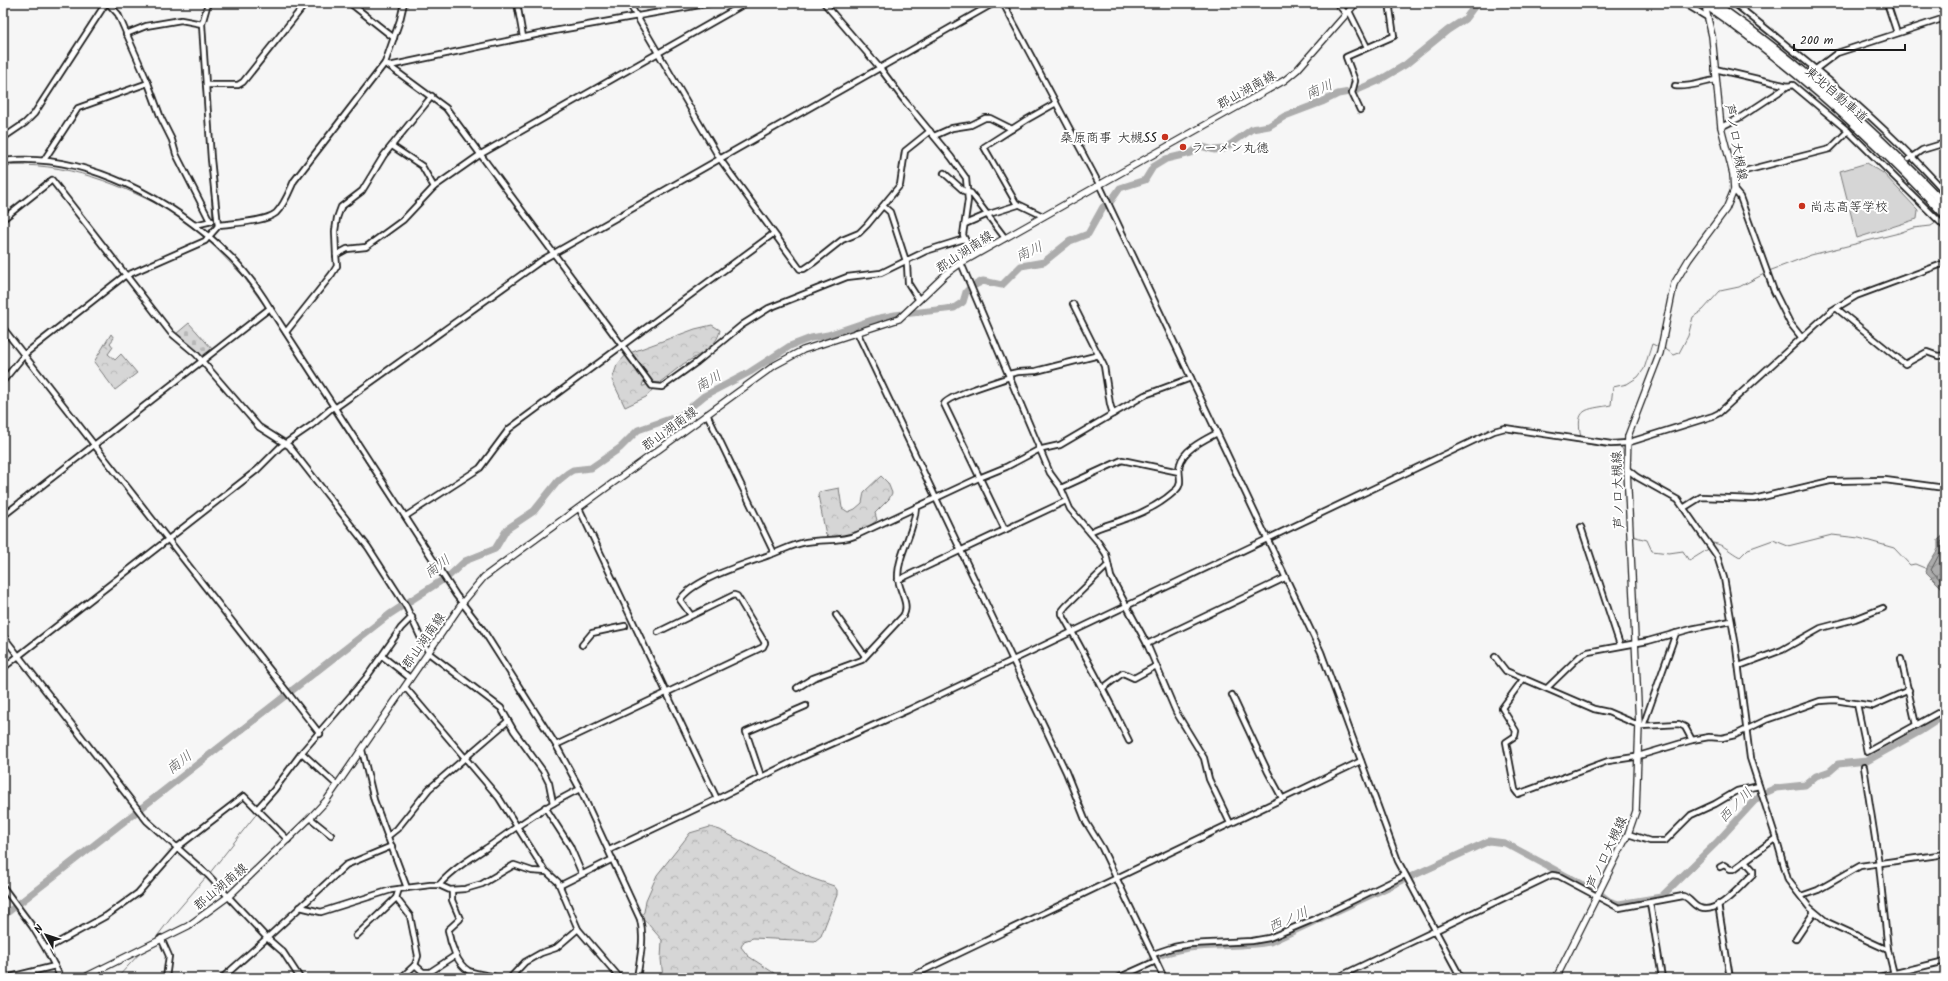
<svg xmlns="http://www.w3.org/2000/svg" width="1948" height="981" font-family="Kalam,'Klee One',sans-serif">
  <style>
    .forest { fill: url(#forest-crowns); stroke: #797979 }
    .cemetery { fill: url(#cemetery-stones); stroke: #797979 }
    .pitch { fill: #d6d6d6; stroke: #797979 }
    .water { fill: url(#water-waves); stroke: #727272 }
    .lines { fill: none; stroke-linecap: round; stroke-linejoin: round }
    .shore { stroke: #565656; stroke-width: 1 }
    .stream { stroke: #727272; stroke-width: 1 }
    .river { stroke: #acacac; stroke-width: 7 }
    .minor-casing { stroke: #1c1c1c; stroke-width: 8 }
    .major-casing { stroke: #1c1c1c; stroke-width: 8 }
    .highway-casing { stroke: #1c1c1c; stroke-width: 10 }
    .minor { stroke: #fff; stroke-width: 4.5 }
    .major { stroke: #fff; stroke-width: 5.5 }
    .highway { stroke: #fff; stroke-width: 7 }
    .poi-dot { fill: #c8321e; stroke: #fff; stroke-width: 1.5 }
    .labels { text-anchor: middle; stroke-width: 4; stroke-linejoin: round; paint-order: stroke }
    .street-label { font-size: 13px; fill: #1c1c1c; stroke: #fff }
    .poi-label { font-size: 13px; fill: #1c1c1c; stroke: #fff; text-anchor: start }
    .water-label { font-size: 14px; font-style: italic; fill: #5d5d5d; stroke: #fff }
  </style>
  <defs>
    <pattern id="forest-crowns" width="20" height="18" patternUnits="userSpaceOnUse"><rect width="20" height="18" fill="#d6d6d6"/><path d="M2 6a3 3 0 1 1 6 0M12 15a3 3 0 1 1 6 0" fill="none" stroke="#b7b7b7"/></pattern>
    <pattern id="cemetery-stones" width="16" height="16" patternUnits="userSpaceOnUse"><rect width="16" height="16" fill="#d6d6d6"/><path d="M2 7V4a2 2 0 0 1 4 0v3zM10 15v-3a2 2 0 0 1 4 0v3z" fill="#b7b7b7"/></pattern>
    <pattern id="water-waves" width="16" height="10" patternUnits="userSpaceOnUse"><rect width="16" height="10" fill="#acacac"/><path d="M0 5q4-4 8 0t8 0" fill="none" stroke="#939393"/></pattern>
  </defs>
  <rect width="100%" height="100%" fill="#f6f6f6"/>
  <filter id="ink" filterUnits="userSpaceOnUse"><feTurbulence type="fractalNoise" baseFrequency=".025" numOctaves="2"/><feDisplacementMap in="SourceGraphic" scale="8" xChannelSelector="R" yChannelSelector="G"/><feConvolveMatrix kernelMatrix="1 2 1 2 8 2 1 2 1" color-interpolation-filters="sRGB"/></filter>
  <g filter="url(#ink)">
    <g class="forest">
      <path d="M 712,325 L 720,330 C 717,349 695,356 682,365 C 674,371 667,377 659,383 L 648,381 L 643,383 L 642,386 L 644,386 L 649,383 L 653,389 L 646,397 L 625,407 L 612,380 L 617,365 L 627,354 L 695,329 Z"/>
      <path d="M 111,334 L 114,338 L 110,343 L 113,347 L 108,354 L 115,360 L 121,354 L 137,373 L 115,390 L 94,362 Z"/>
      <path d="M 881,476 L 888,483 L 892,493 L 889,499 L 875,513 L 877,520 C 867,529 840,545 826,535 L 818,495 L 819,492 L 839,488 L 842,508 L 848,512 L 855,509 L 862,503 L 864,492 Z"/>
      <path d="M 710,827 L 720,830 L 811,878 L 834,886 L 837,890 L 837,895 L 821,936 L 815,941 L 753,938 L 744,941 L 741,947 L 748,956 L 777,975 L 778,978 L 663,978 L 661,959 L 662,940 L 641,916 L 644,912 L 646,900 L 657,875 L 680,846 L 690,833 Z"/>
    </g>
    <path class="cemetery" d="M 189,323 L 213,350 L 203,358 L 176,334 Z"/>
    <path class="pitch" d="M 1867,163 L 1883,173 L 1918,210 L 1917,219 L 1857,238 L 1840,171 Z"/>
    <path class="water" d="M 1945,534 L 1945,591 L 1926,572 L 1928,565 L 1938,549 L 1938,540 Z"/>
    <g class="lines">
      <path class="shore" d="M 1945,538 L 1941,542 L 1941,551 L 1931,570 L 1945,585"/>
      <g class="stream">
        <path d="M 202,17 L 205,3"/>
        <path d="M 200,28 L 213,220"/>
        <path d="M 394,32 L 401,3"/>
        <path d="M 3,166 C 63,160 124,185 175,214"/>
        <path d="M 190,225 L 205,238"/>
        <path d="M 199,227 L 213,223"/>
        <path d="M 209,241 L 243,276 L 266,308"/>
        <path d="M 1769,271 L 1811,255 L 1899,233 L 1913,228 L 1931,226 L 1937,222"/>
        <path d="M 268,311 L 330,407"/>
        <path d="M 1664,348 L 1674,355 L 1679,353 L 1688,336 L 1693,317 L 1703,310 L 1720,291 L 1739,287 L 1766,273"/>
        <path d="M 332,411 L 443,580"/>
        <path d="M 1555,438 L 1604,447 L 1621,447 L 1623,450 L 1627,534"/>
        <path d="M 1581,438 C 1575,407 1585,410 1611,405 L 1613,387 L 1627,384 L 1638,377 L 1644,369 L 1652,344 L 1659,347"/>
        <path d="M 1632,536 L 1647,540 L 1652,551 L 1669,553 L 1683,551 L 1689,561 L 1710,548"/>
        <path d="M 1271,540 L 1499,432"/>
        <path d="M 1712,545 L 1713,543 C 1725,545 1730,552 1740,557 L 1748,549 L 1773,540 L 1788,546 L 1832,535 L 1859,538 L 1894,548 L 1910,565 L 1915,564 L 1927,569"/>
        <path d="M 1130,607 L 1266,543"/>
        <path d="M 1075,633 L 1127,609"/>
        <path d="M 1016,662 L 1071,635"/>
        <path d="M 286,695 L 316,733"/>
        <path d="M 933,701 L 1013,663"/>
        <path d="M 305,753 L 318,736"/>
        <path d="M 294,767 L 303,755"/>
        <path d="M 260,810 L 268,800"/>
        <path d="M 611,853 L 739,790"/>
        <path d="M 209,874 L 258,812"/>
        <path d="M 155,939 L 171,918 L 207,876"/>
        <path d="M 117,978 L 141,952"/>
        <path d="M 1112,978 L 1152,959"/>
      </g>
      <g class="river">
        <path d="M 1410,877 L 1489,841 L 1505,843 L 1596,892"/>
        <path d="M 1600,894 L 1609,901 L 1619,904 L 1661,897 L 1716,843 L 1760,795 L 1776,788 L 1805,785 L 1816,776 L 1830,771 L 1838,764 L 1867,761 L 1919,732 L 1945,715"/>
        <path d="M 3,916 L 390,614 L 450,575 L 465,561 L 495,549 L 507,529 L 534,511 L 558,481 L 568,473 L 573,470 L 591,468 L 620,448 L 638,430 L 681,415 L 704,396 L 750,372 L 790,346 L 811,338 L 828,335 L 875,319 L 895,315 L 954,308 L 963,302 L 966,292 L 971,287 L 983,281 L 1002,285 L 1021,266 L 1044,262 L 1070,241 L 1088,234 L 1103,207 L 1111,201 L 1120,188 L 1145,180 L 1153,167 L 1166,159 L 1191,153 L 1200,146 L 1214,150 L 1224,149 L 1252,129 L 1269,126 L 1285,116 L 1322,102 L 1338,94 L 1355,91 L 1378,81 L 1405,65 L 1448,30 L 1465,19 L 1477,3"/>
        <path d="M 1152,959 C 1189,940 1231,949 1270,942 L 1403,880"/>
      </g>
      <defs>
        <g id="minor">
          <path d="M 108,3 L 118,14 L 148,83 L 161,118 L 172,140 L 176,154 L 210,221"/>
          <path d="M 208,3 L 202,24 L 203,40 L 211,159 L 218,226"/>
          <path d="M 350,3 L 394,38"/>
          <path d="M 517,3 L 523,37"/>
          <path d="M 629,3 L 720,159 L 800,269 L 804,269 L 813,263 L 842,240 L 859,233 L 867,225 L 900,185 L 905,151 L 930,131"/>
          <path d="M 824,3 L 880,68 L 904,100 L 951,157 L 966,178 L 968,200 L 963,235 L 973,256"/>
          <path d="M 1003,3 L 1099,184 L 1321,652 L 1398,861 L 1461,978"/>
          <path d="M 1337,3 L 1346,14"/>
          <path d="M 1684,3 L 1707,17"/>
          <path d="M 1734,3 C 1808,62 1882,121 1945,192"/>
          <path d="M 1887,3 L 1897,33"/>
          <path d="M 1349,11 L 1367,47"/>
          <path d="M 126,34 L 146,26 L 181,20 L 202,24"/>
          <path d="M 385,63 L 446,108 L 652,386 L 662,387 L 697,362 L 742,325 L 769,308 L 847,277 L 881,273 L 926,251 L 964,239"/>
          <path d="M 389,66 L 554,31 L 711,3"/>
          <path d="M 1715,69 L 1788,86"/>
          <path d="M 1812,72 L 1837,53 L 1945,18"/>
          <path d="M 206,85 L 238,85 L 243,82 L 306,3"/>
          <path d="M 1675,86 C 1689,88 1702,82 1716,80"/>
          <path d="M 1360,110 L 1352,93 L 1355,81 L 1346,57 L 1394,36 L 1390,9 L 1392,3"/>
          <path d="M 1721,127 L 1741,117 L 1788,86 L 1793,85 L 1848,131 L 1945,227"/>
          <path d="M 934,136 L 952,128 L 971,125 L 985,118 L 990,118 L 1012,129"/>
          <path d="M 3,138 L 25,123 L 34,114 L 106,3"/>
          <path d="M 392,146 L 422,166 L 434,187"/>
          <path d="M 1909,159 L 1922,150 L 1945,143"/>
          <path d="M 44,160 L 78,108 L 148,83"/>
          <path d="M 3,161 C 85,151 175,201 231,257 C 246,272 259,290 270,308 L 456,595 L 483,630 L 556,745 L 580,789 L 640,919 C 645,939 640,958 637,978"/>
          <path d="M 944,173 L 964,191 L 971,193 L 1005,238"/>
          <path d="M 1733,174 L 1830,149 L 1848,131"/>
          <path d="M 1734,190 L 1740,197 L 1774,291 L 1790,323 L 1802,338"/>
          <path d="M 883,206 L 890,212 L 907,264 L 908,283 L 919,300"/>
          <path d="M 1043,216 L 1016,203 L 984,147 L 1026,120 L 1056,103"/>
          <path d="M 3,219 L 52,180 L 171,333 L 196,354 L 259,427 L 289,446 L 368,547 L 406,606 L 424,645 L 430,654 L 501,708 L 514,731 L 543,771 L 549,783 L 553,803"/>
          <path d="M 965,224 L 986,215 L 1018,205"/>
          <path d="M 195,225 L 212,221"/>
          <path d="M 336,255 L 335,231 L 337,218 L 341,207 L 362,191 L 384,155 L 432,96"/>
          <path d="M 961,263 L 1050,473 L 1061,488 L 1070,509 L 1098,542 L 1106,554 L 1111,577 L 1147,644 L 1176,712 L 1204,758 L 1209,779 L 1230,823"/>
          <path d="M 1073,304 L 1104,366 L 1110,404 L 1113,414"/>
          <path d="M 1836,308 L 1905,364 L 1927,352 L 1938,356 L 1945,355"/>
          <path d="M 3,328 L 320,734"/>
          <path d="M 286,332 L 332,274 L 337,266 L 336,255 L 347,249 L 366,247 L 403,220 L 434,187 L 481,154 L 746,3"/>
          <path d="M 857,332 L 1066,772 L 1086,822 L 1102,848 L 1164,978"/>
          <path d="M 1009,374 L 1018,372 L 1036,371 L 1099,355"/>
          <path d="M 3,381 L 26,353 L 123,277 L 205,241 L 219,225 C 233,223 265,222 276,213 C 285,204 289,192 294,181 L 385,63 L 400,20 L 404,3"/>
          <path d="M 335,408 L 542,260 L 994,3"/>
          <path d="M 707,414 L 774,553"/>
          <path d="M 1627,469 L 1637,477 L 1678,500 L 1717,556 L 1724,578 L 1736,647 L 1750,758 L 1776,838 L 1788,880 L 1809,907 L 1827,922 L 1888,950"/>
          <path d="M 1061,488 L 1122,460 L 1179,472"/>
          <path d="M 1685,507 L 1701,497 L 1754,499 L 1830,481 L 1885,480 L 1945,488"/>
          <path d="M 579,508 L 717,799"/>
          <path d="M 3,516 L 270,308"/>
          <path d="M 406,516 L 480,468 L 509,429 L 773,234"/>
          <path d="M 1581,527 L 1620,645"/>
          <path d="M 1005,530 L 944,404 C 947,396 999,381 1010,377"/>
          <path d="M 1090,532 C 1100,526 1112,524 1122,520 C 1141,514 1161,504 1176,490 C 1184,483 1177,473 1180,464 C 1184,449 1204,440 1217,433"/>
          <path d="M 1108,565 L 1066,606 L 1062,611 L 1062,614 C 1086,656 1108,698 1129,741"/>
          <path d="M 898,580 L 1066,501"/>
          <path d="M 691,615 L 680,600 C 693,579 746,564 769,555 C 781,551 794,544 806,542 C 824,539 841,542 857,535 L 979,478 L 1006,467 L 1038,450 L 1060,445 L 1145,395 L 1191,378"/>
          <path d="M 836,615 L 865,656"/>
          <path d="M 3,636 L 147,821 L 208,875 L 267,938 L 222,978"/>
          <path d="M 1147,644 L 1285,578"/>
          <path d="M 582,645 L 592,633 L 625,626"/>
          <path d="M 382,656 L 410,678"/>
          <path d="M 1495,657 L 1506,671 L 1594,709 L 1608,712 L 1641,726 L 1679,724 L 1685,727 L 1692,740"/>
          <path d="M 1901,659 L 1916,725"/>
          <path d="M 1739,666 L 1782,650 L 1821,628 L 1855,619 L 1883,608"/>
          <path d="M 3,668 L 257,470 L 280,447 L 312,425 L 334,406"/>
          <path d="M 1524,678 L 1502,708 L 1516,731 L 1515,736 L 1506,742 L 1515,790 L 1518,794 L 1608,761 L 1635,757 L 1692,740 L 1709,737 L 1722,738 L 1735,735 L 1766,720 L 1820,701 L 1835,700 L 1873,706 L 1909,690"/>
          <path d="M 405,687 L 499,798 L 545,871"/>
          <path d="M 797,688 L 813,678 L 862,660 L 903,616 C 911,604 898,590 898,577 C 898,553 915,531 916,507"/>
          <path d="M 1103,688 L 1123,673 L 1134,678 L 1156,666"/>
          <path d="M 1547,688 L 1580,656 L 1588,652 L 1648,641 L 1691,629 L 1731,621"/>
          <path d="M 1232,695 L 1268,772 L 1282,798"/>
          <path d="M 1857,704 L 1867,752 L 1945,709"/>
          <path d="M 1643,726 L 1676,633"/>
          <path d="M 556,745 L 763,647 L 765,643 L 737,596 L 734,595 L 658,632"/>
          <path d="M 362,750 L 374,800 L 407,888"/>
          <path d="M 302,753 L 337,785"/>
          <path d="M 1864,767 L 1879,864 L 1888,950 L 1895,978"/>
          <path d="M 761,776 L 746,732 L 806,706"/>
          <path d="M 545,807 L 570,846 L 582,874"/>
          <path d="M 257,809 L 274,790 L 303,751 L 366,678 L 401,628 L 412,617"/>
          <path d="M 310,818 L 331,835"/>
          <path d="M 1628,834 L 1650,841 L 1665,841 L 1691,815 L 1715,804 L 1737,791 L 1759,786"/>
          <path d="M 387,837 L 397,829 L 429,789 L 508,721"/>
          <path d="M 609,850 L 717,799 L 802,757 L 908,710 L 1013,660 L 1494,431 L 1505,428 L 1611,444 L 1627,443 L 1713,416 L 1719,413 L 1831,311 L 1856,296 L 1945,263"/>
          <path d="M 1720,867 L 1724,865 L 1730,869 L 1734,869 L 1776,838"/>
          <path d="M 439,885 C 452,870 471,858 488,847 C 518,826 546,805 580,789"/>
          <path d="M 561,885 L 613,859"/>
          <path d="M 3,887 L 32,926 L 46,949"/>
          <path d="M 452,890 L 452,900 L 460,919 L 448,930 C 450,942 457,965 469,971 C 479,975 490,975 500,978"/>
          <path d="M 1801,896 L 1818,890 L 1860,866 L 1945,854"/>
          <path d="M 396,898 L 410,916 L 418,956 L 415,965 L 401,978"/>
          <path d="M 1650,903 L 1662,978"/>
          <path d="M 1718,904 L 1730,978"/>
          <path d="M 300,907 L 321,912 L 391,890 L 430,885 L 439,885 L 450,890 L 465,889 L 482,884 L 514,865 L 532,871 L 547,872 L 558,882 L 578,929 L 620,978"/>
          <path d="M 356,936 L 396,898 L 399,889"/>
          <path d="M 161,938 L 169,956 L 166,978"/>
          <path d="M 1796,939 L 1814,912"/>
          <path d="M 1153,954 L 1174,947 L 1190,944 L 1252,941 L 1269,938 L 1319,917 L 1405,875"/>
          <path d="M 415,965 L 423,972 L 430,972 L 456,955"/>
          <path d="M 910,977 L 1361,761"/>
          <path d="M 6,978 L 55,966"/>
          <path d="M 61,978 L 46,949 L 106,916 L 138,893 L 179,846 L 244,796 L 288,840"/>
          <path d="M 300,978 L 283,952 L 267,938 L 346,865 L 392,846"/>
          <path d="M 510,978 L 525,962 L 541,953 L 556,948 L 578,929"/>
          <path d="M 1118,978 L 1156,961"/>
          <path d="M 1336,978 L 1552,875 L 1559,876 L 1619,908 L 1683,896 C 1690,898 1693,906 1700,908 C 1718,915 1742,884 1753,874 L 1753,870 L 1745,861"/>
          <path d="M 1875,978 L 1945,961"/>
        </g>
        <g id="major">
          <path d="M 83,978 L 188,926 L 229,896 L 311,817 L 326,801 L 463,602 L 484,577 L 507,560 L 775,365 L 803,350 L 899,319 L 946,274 L 961,263 L 1285,80 L 1297,70 L 1356,3"/>
          <path d="M 1556,978 L 1628,834 L 1636,811 L 1639,725 L 1627,469 L 1628,436 L 1660,353 L 1674,284 L 1689,259 L 1726,209 L 1734,190 L 1733,174 L 1721,127 L 1712,36 L 1706,10"/>
        </g>
        <g id="highway">
          <path d="M 1703,3 C 1792,65 1872,136 1945,215"/>
          <path d="M 1714,3 C 1798,62 1875,131 1945,205"/>
        </g>
      </defs>
      <use href="#minor" class="minor-casing"/>
      <use href="#major" class="major-casing"/>
      <use href="#highway" class="highway-casing"/>
      <use href="#minor" class="minor"/>
      <use href="#major" class="major"/>
      <use href="#highway" class="highway"/>
    </g>
  </g>
  <g class="poi-dot">
    <circle cx="1165" cy="137" r="4"/>
    <circle cx="1183" cy="147" r="4"/>
    <circle cx="1802" cy="206" r="4"/>
  </g>
  <g class="labels">
    <g class="street-label">
      <text transform="translate(1246 89) rotate(-29)" y="5">郡山湖南線</text>
      <text transform="translate(1837 94) rotate(41)" y="5">東北自動車道</text>
      <text transform="translate(1737 142) rotate(80)" y="5">芦ノ口大槻線</text>
      <text transform="translate(964 251) rotate(-33)" y="5">郡山湖南線</text>
      <text transform="translate(669 428) rotate(-36)" y="5">郡山湖南線</text>
      <text transform="translate(1617 490) rotate(-92)" y="5">芦ノ口大槻線</text>
      <text transform="translate(423 640) rotate(-55)" y="5">郡山湖南線</text>
      <text transform="translate(1606 852) rotate(-65)" y="5">芦ノ口大槻線</text>
      <text transform="translate(220 886) rotate(-40)" y="5">郡山湖南線</text>
    </g>
    <g class="poi-label">
      <text x="1157" y="142" text-anchor="end">桑原商事 大槻SS</text>
      <text x="1191" y="152">ラーメン丸徳</text>
      <text x="1810" y="211">尚志高等学校</text>
    </g>
    <g class="water-label">
      <text transform="translate(1319 89) rotate(-23)" y="5">南川</text>
      <text transform="translate(1029 251) rotate(-24)" y="5">南川</text>
      <text transform="translate(708 381) rotate(-30)" y="5">南川</text>
      <text transform="translate(437 566) rotate(-37)" y="5">南川</text>
      <text transform="translate(179 762) rotate(-38)" y="5">南川</text>
      <text transform="translate(1735 805) rotate(-46)" y="5">西ノ川</text>
      <text transform="translate(1288 919) rotate(-24)" y="5">西ノ川</text>
    </g>
  </g>
  <rect width="1948" height="981" fill="none" stroke="#fff" stroke-width="16"/>
  <rect x="8" y="8" width="1932" height="965" fill="none" stroke="#1c1c1c" stroke-width="1.5" filter="url(#ink)"/>
  <g transform="translate(46 935) rotate(309)" stroke="#ffffff" stroke-width="3" paint-order="stroke">
  <path d="M0-3L7 15L0 10L-7 15Z" fill="#1c1c1c"/>
  <text y="-6" font-size="11" font-weight="bold" text-anchor="middle" fill="#1c1c1c">N</text>
  </g>
  <path d="M1794 44v6h111v-6" fill="none" stroke="#1c1c1c" stroke-width="2"/>
  <text x="1800" y="44" font-size="12" fill="#1c1c1c" stroke="#ffffff" stroke-width="3" paint-order="stroke">200 m</text>
</svg>
